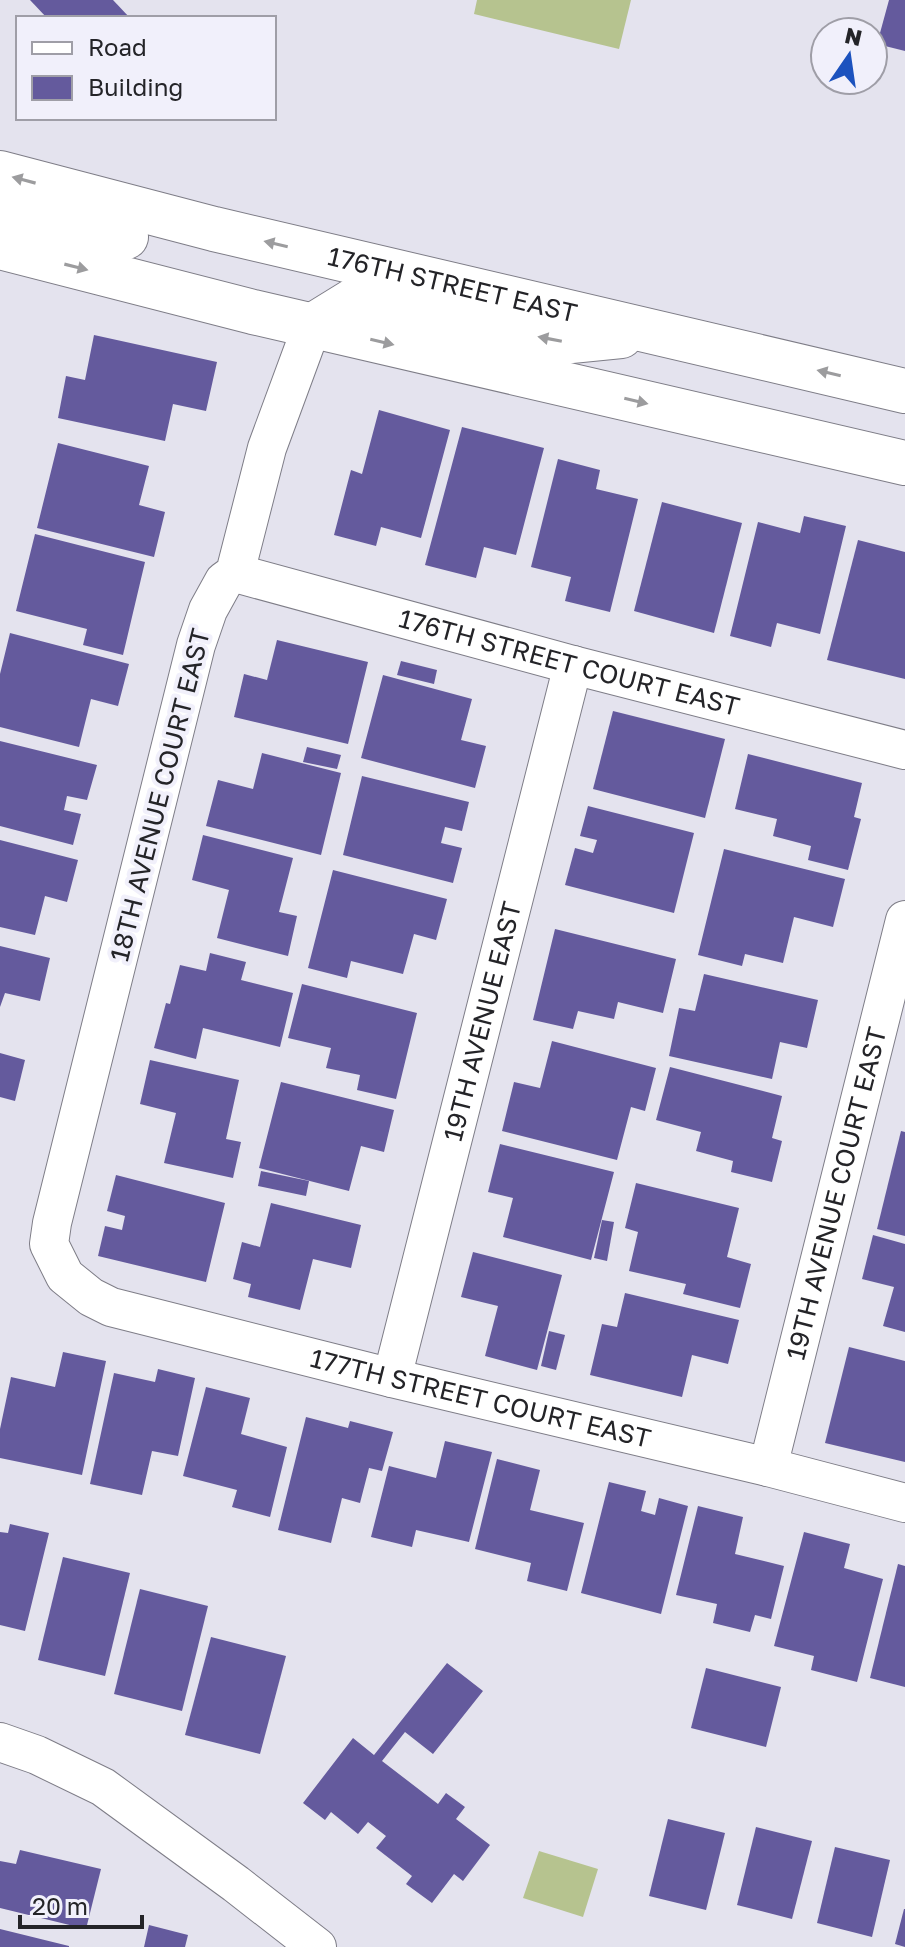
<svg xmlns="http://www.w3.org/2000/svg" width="905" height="1947" font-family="'Golos Text',sans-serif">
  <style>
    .green { fill: #b6c38f }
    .building { fill: #645a9d }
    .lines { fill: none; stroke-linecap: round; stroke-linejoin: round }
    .street-casing { stroke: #7e7d87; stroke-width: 40 }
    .primary-casing { stroke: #7e7d87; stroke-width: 46 }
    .street { stroke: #fff; stroke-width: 38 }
    .primary { stroke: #fff; stroke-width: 44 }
    .oneway { fill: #9c9c9e }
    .labels { text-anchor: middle; stroke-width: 8; stroke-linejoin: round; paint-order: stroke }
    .street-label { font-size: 26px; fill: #242428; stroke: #f1f0fb }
  </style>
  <rect width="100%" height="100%" fill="#e4e3ee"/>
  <g class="green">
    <path d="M 477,0 L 631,0 L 619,49 L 474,14 Z"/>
    <path d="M 539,1851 L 598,1869 L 583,1917 L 523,1898 Z"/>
  </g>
  <g class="building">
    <path d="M 30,0 L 113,0 L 130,18 L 47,18 Z"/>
    <path d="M 889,0 L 905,0 L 905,51 L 877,44 Z"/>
    <path d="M 94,335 L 217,362 L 206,411 L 173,404 L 165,441 L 58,418 L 66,376 L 85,380 Z"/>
    <path d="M 379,410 L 450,430 L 421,538 L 381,527 L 376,546 L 334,535 L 351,470 L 362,474 Z"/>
    <path d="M 462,427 L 544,448 L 516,555 L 484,547 L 476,578 L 425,565 Z"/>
    <path d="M 58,443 L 149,466 L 139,505 L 165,512 L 154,557 L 37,528 Z"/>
    <path d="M 558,459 L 600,470 L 596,489 L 638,499 L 610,612 L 565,601 L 571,577 L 531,567 Z"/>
    <path d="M 662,502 L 742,523 L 714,633 L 634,611 Z"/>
    <path d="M 804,516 L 846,526 L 820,634 L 777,623 L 771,647 L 730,636 L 758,522 L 800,533 Z"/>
    <path d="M 35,534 L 145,562 L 123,655 L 83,645 L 87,629 L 16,611 Z"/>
    <path d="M 858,540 L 905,552 L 905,679 L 827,660 Z"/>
    <path d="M 10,633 L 129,664 L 118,706 L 91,699 L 79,747 L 0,727 L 0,674 Z"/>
    <path d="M 277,640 L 368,662 L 348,744 L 234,717 L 244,674 L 267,680 Z"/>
    <path d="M 401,661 L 437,670 L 434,684 L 397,675 Z"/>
    <path d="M 383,675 L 472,699 L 461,740 L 486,746 L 475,788 L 361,758 Z"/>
    <path d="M 613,711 L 725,739 L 705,818 L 593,789 Z"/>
    <path d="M 0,741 L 97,765 L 87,800 L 67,796 L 64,810 L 81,814 L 73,845 L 0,826 Z"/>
    <path d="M 307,747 L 341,755 L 337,769 L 303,762 Z"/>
    <path d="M 262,753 L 341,773 L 321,855 L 206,826 L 218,780 L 253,789 Z"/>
    <path d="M 748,754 L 862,783 L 854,817 L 861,819 L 848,870 L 808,860 L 811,846 L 773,836 L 777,819 L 735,809 Z"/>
    <path d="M 362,776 L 469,802 L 462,831 L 445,827 L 441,843 L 462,848 L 453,883 L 343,855 Z"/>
    <path d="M 588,806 L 694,833 L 674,913 L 565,885 L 575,848 L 593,853 L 597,840 L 580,836 Z"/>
    <path d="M 203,835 L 293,858 L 279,912 L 297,916 L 288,956 L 217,938 L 229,890 L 192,880 Z"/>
    <path d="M 0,840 L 78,860 L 67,902 L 45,896 L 35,935 L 0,927 Z"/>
    <path d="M 724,849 L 845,879 L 833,927 L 794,917 L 783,963 L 745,954 L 742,966 L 698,955 Z"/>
    <path d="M 333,870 L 447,899 L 436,940 L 414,934 L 403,974 L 351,961 L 347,978 L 308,968 Z"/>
    <path d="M 555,929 L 676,959 L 663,1013 L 618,1002 L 614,1019 L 578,1011 L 573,1029 L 533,1020 Z"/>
    <path d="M 0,946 L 50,958 L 40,1001 L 5,993 L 0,1007 Z"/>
    <path d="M 210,953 L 246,962 L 241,980 L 293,993 L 280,1047 L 203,1028 L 196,1059 L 154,1048 L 166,1003 L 170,1004 L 180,965 L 206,971 Z"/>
    <path d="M 704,974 L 818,1000 L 807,1048 L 780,1042 L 772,1079 L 669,1056 L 679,1008 L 695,1011 Z"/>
    <path d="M 302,984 L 417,1013 L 396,1099 L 357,1090 L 360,1075 L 326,1068 L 331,1048 L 288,1038 Z"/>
    <path d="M 552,1041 L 656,1068 L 645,1111 L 631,1107 L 617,1160 L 502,1131 L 514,1082 L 540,1088 Z"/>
    <path d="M 0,1053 L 25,1060 L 15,1101 L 0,1097 Z"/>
    <path d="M 150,1060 L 239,1080 L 226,1139 L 241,1142 L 233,1178 L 164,1163 L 176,1113 L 140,1104 Z"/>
    <path d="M 670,1067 L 782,1096 L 772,1138 L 782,1141 L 772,1182 L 731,1172 L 733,1161 L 696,1151 L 701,1132 L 656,1120 Z"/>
    <path d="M 281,1082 L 394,1110 L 384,1152 L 361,1146 L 349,1191 L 259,1168 Z"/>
    <path d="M 901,1131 L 905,1132 L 905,1236 L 877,1229 Z"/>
    <path d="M 500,1144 L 614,1172 L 591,1260 L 503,1237 L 513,1198 L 488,1192 Z"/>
    <path d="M 261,1171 L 309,1181 L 306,1196 L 258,1186 Z"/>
    <path d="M 116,1175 L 225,1203 L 206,1282 L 98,1256 L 105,1226 L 122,1230 L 125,1216 L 107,1211 Z"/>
    <path d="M 636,1183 L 739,1208 L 727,1257 L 751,1264 L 740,1308 L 683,1294 L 686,1284 L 629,1271 L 638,1232 L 625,1228 Z"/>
    <path d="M 271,1203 L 361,1225 L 351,1268 L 313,1259 L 300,1310 L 248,1297 L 251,1284 L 233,1279 L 242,1242 L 260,1247 Z"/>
    <path d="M 602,1220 L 614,1222 L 607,1261 L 594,1258 Z"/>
    <path d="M 873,1235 L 905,1244 L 905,1332 L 883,1326 L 894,1287 L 862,1279 Z"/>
    <path d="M 473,1252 L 562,1275 L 537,1370 L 485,1356 L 498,1306 L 461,1297 Z"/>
    <path d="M 625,1293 L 739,1320 L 728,1364 L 692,1355 L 682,1397 L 590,1375 L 602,1324 L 617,1327 Z"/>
    <path d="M 549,1331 L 565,1335 L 556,1370 L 541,1366 Z"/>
    <path d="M 849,1347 L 905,1361 L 905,1462 L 825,1443 Z"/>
    <path d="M 63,1352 L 106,1361 L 82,1475 L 0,1458 L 0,1429 L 11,1377 L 55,1387 Z"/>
    <path d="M 158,1369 L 195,1378 L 178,1456 L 152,1451 L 142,1495 L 90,1484 L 114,1373 L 155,1382 Z"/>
    <path d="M 206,1387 L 250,1398 L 241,1434 L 287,1447 L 270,1517 L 232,1507 L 237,1490 L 183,1476 Z"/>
    <path d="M 306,1417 L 348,1428 L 350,1421 L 393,1432 L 382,1471 L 369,1468 L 360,1503 L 342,1498 L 331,1543 L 278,1530 Z"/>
    <path d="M 445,1441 L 492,1452 L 469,1542 L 416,1530 L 412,1547 L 371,1537 L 389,1466 L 436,1478 Z"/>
    <path d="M 497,1459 L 540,1470 L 530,1510 L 584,1523 L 567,1591 L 527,1581 L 531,1563 L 475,1549 Z"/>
    <path d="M 609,1482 L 646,1491 L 641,1511 L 655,1515 L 659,1498 L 688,1506 L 661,1614 L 581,1593 Z"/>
    <path d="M 698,1506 L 743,1517 L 735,1554 L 784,1566 L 771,1619 L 755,1615 L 750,1632 L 713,1623 L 717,1604 L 676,1595 Z"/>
    <path d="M 10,1524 L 49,1533 L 25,1631 L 0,1625 L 0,1532 L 8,1533 Z"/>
    <path d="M 804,1532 L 850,1544 L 844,1568 L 883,1579 L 857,1682 L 811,1670 L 814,1656 L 774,1646 Z"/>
    <path d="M 63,1557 L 130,1573 L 105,1676 L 38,1660 Z"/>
    <path d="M 898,1564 L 905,1566 L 905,1687 L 870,1678 Z"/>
    <path d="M 140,1589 L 208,1606 L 182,1711 L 114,1694 Z"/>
    <path d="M 211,1637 L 286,1656 L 260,1754 L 185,1735 Z"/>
    <path d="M 447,1663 L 483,1691 L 433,1754 L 405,1732 L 382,1761 L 438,1804 L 446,1793 L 465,1807 L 456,1819 L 490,1845 L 463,1881 L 454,1874 L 432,1903 L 406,1884 L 412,1876 L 376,1848 L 386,1836 L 368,1822 L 358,1834 L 331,1812 L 325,1820 L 303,1803 L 353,1738 L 374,1755 Z"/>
    <path d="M 706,1668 L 781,1687 L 766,1747 L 691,1728 Z"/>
    <path d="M 668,1819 L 725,1833 L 706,1910 L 649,1896 Z"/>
    <path d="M 756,1827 L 812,1841 L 792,1919 L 737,1905 Z"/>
    <path d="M 835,1847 L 890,1860 L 872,1937 L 817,1923 Z"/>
    <path d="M 20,1850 L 101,1869 L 86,1929 L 0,1908 L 0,1861 L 16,1864 Z"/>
    <path d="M 904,1909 L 905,1909 L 905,1947 L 895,1944 Z"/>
    <path d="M 149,1925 L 188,1935 L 185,1947 L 144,1947 Z"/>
    <path d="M 0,1929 L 69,1946 L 69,1947 L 0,1947 Z"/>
  </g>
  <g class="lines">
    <defs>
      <g id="street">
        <path id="s1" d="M 312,326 L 267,448 L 235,573 L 224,581 L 208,610 L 196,645 L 52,1223 L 49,1244 L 65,1276 L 91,1297 L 111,1307 L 392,1378 L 768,1467 L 905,1503"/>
        <path id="s2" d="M 235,573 L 573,665 L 905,750"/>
        <path id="s3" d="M 392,1378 L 573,665"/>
        <path id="s4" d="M 768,1467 L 905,920"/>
        <path d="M 0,1742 L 37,1755 L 103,1787 L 236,1884 L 317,1947"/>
      </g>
      <g id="primary">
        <path id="s5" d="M 0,173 L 214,229 L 905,391"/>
        <path d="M 0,207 L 126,237"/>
        <path d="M 0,247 L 253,312 L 905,463"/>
        <path d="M 312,326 L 359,297 L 561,342 L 621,336"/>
      </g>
    </defs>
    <use href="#street" class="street-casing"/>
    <use href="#primary" class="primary-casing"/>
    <use href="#street" class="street"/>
    <use href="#primary" class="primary"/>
  </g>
  <defs><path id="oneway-solid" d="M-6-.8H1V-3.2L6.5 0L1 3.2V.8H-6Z" transform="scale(2)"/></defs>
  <g class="oneway">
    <use href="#oneway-solid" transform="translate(24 180) rotate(-165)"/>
    <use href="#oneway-solid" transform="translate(276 244) rotate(-167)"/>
    <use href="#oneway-solid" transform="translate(76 267) rotate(14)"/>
    <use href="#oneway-solid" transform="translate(550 339) rotate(-169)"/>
    <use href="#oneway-solid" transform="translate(382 342) rotate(13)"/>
    <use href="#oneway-solid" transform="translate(829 373) rotate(-167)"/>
    <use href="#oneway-solid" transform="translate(636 401) rotate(13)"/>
  </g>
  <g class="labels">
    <g class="street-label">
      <text dy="9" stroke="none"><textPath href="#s5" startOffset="466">176TH STREET EAST</textPath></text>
      <text dy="9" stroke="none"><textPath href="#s2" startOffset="346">176TH STREET COURT EAST</textPath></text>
      <text transform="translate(160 795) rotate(-76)" y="9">18TH AVENUE COURT EAST</text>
      <text dy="9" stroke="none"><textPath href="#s3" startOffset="368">19TH AVENUE EAST</textPath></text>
      <text dy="9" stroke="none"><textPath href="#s4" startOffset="282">19TH AVENUE COURT EAST</textPath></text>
      <text dy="9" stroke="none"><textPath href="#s1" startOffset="1432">177TH STREET COURT EAST</textPath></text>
    </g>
  </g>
  <rect x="16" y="16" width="260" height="104" fill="#f1f0fb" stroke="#9f9ea7" stroke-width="2"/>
  <rect x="32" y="42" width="40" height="12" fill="#ffffff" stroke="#9f9ea7" stroke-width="2"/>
  <text x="88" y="56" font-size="24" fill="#242428">Road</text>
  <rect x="32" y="76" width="40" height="24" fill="#645a9d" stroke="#9f9ea7" stroke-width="2"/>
  <text x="88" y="96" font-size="24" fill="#242428">Building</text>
  <g transform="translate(849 56) rotate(13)"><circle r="38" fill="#f1f0fb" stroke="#9f9ea7" stroke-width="2"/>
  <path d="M0-6L14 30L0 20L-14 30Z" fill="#1c52be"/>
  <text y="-12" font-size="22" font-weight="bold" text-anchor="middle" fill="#242428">N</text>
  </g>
  <path d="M20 1915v12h122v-12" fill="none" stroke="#242428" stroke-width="4"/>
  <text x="32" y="1915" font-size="24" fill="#242428" stroke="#f1f0fb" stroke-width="6" paint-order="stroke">20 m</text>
</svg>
